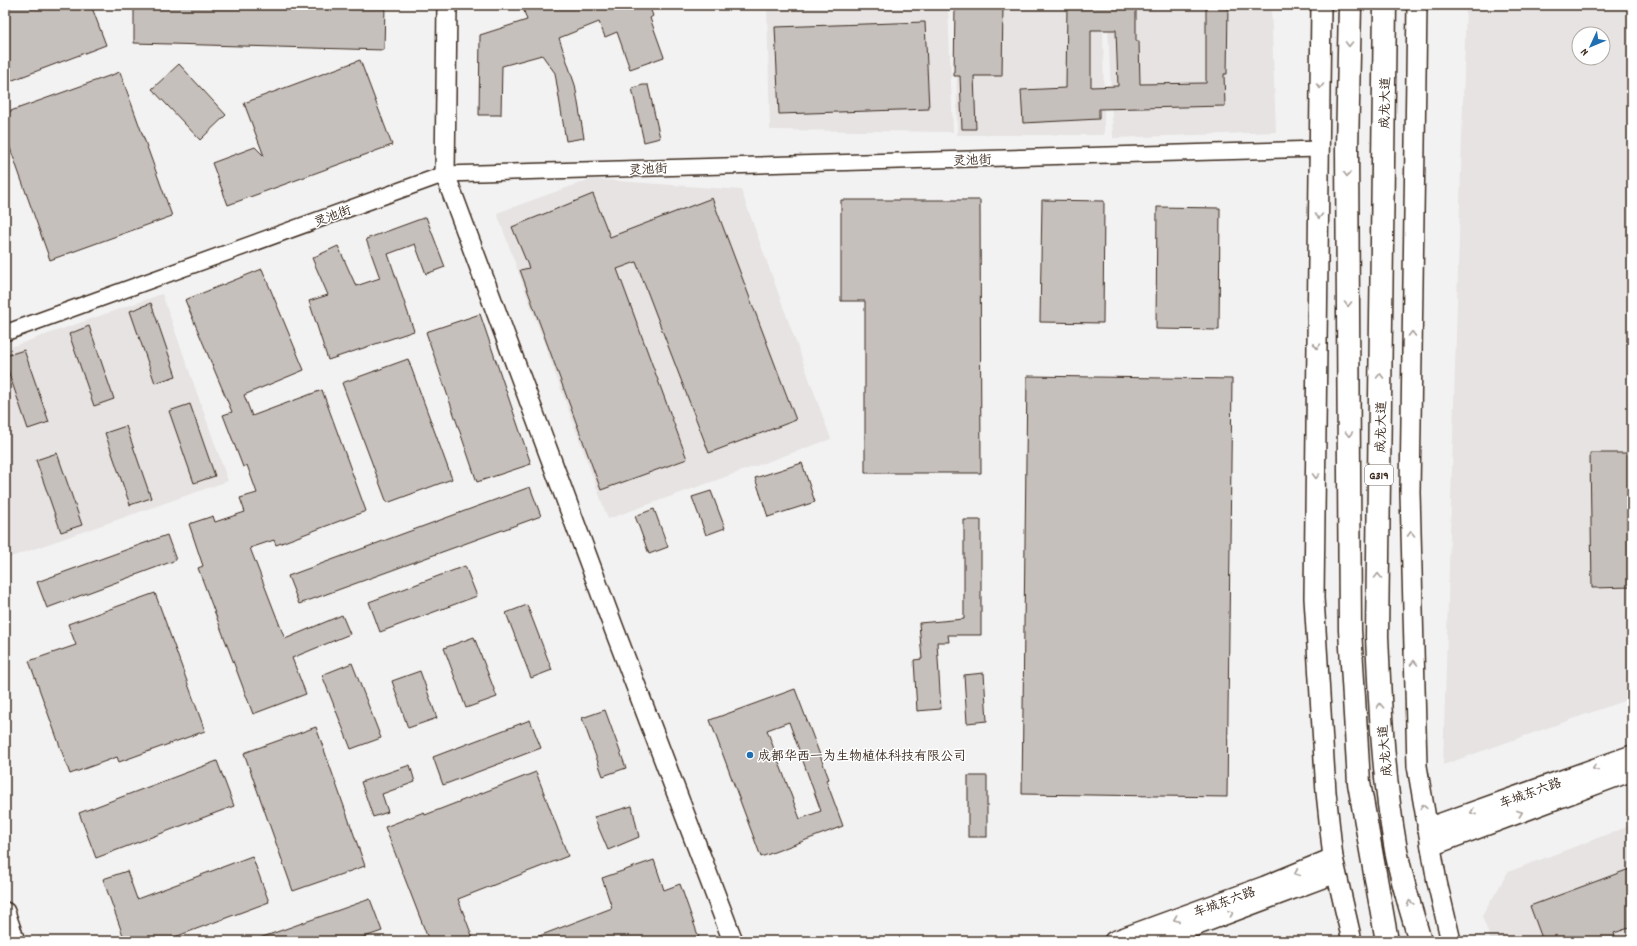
<svg xmlns="http://www.w3.org/2000/svg" width="1637" height="946" font-family="Dekko,'LXGW WenKai TC',sans-serif">
  <style>
    .built { fill: #e6e3e2; fill-rule: evenodd }
    .building { fill: #c6c0bd; stroke: #3b2a1e; fill-rule: evenodd }
    .lines { fill: none; stroke-linecap: round; stroke-linejoin: round }
    .minor-casing { stroke: #3b2a1e; stroke-width: 18 }
    .tertiary-casing { stroke: #3b2a1e; stroke-width: 22 }
    .trunk-casing { stroke: #3b2a1e; stroke-width: 25 }
    .minor { stroke: #fff; stroke-width: 15 }
    .tertiary { stroke: #fff; stroke-width: 19 }
    .trunk { stroke: #fff; stroke-width: 22 }
    .oneway { stroke: #a79f9a }
    .poi-dot { fill: #1f6fb2; stroke: #fff; stroke-width: 1.5 }
    .labels { text-anchor: middle; stroke-width: 3; stroke-linejoin: round; paint-order: stroke }
    .shield { fill: #fff; stroke: #766a62; stroke-width: 1 }
    .shield-label { font-size: 12px; font-weight: bold; fill: #3b2a1e }
    .street-label { font-size: 13px; fill: #3b2a1e; stroke: #fff }
    .poi-label { font-size: 13px; fill: #3b2a1e; stroke: #fff; text-anchor: start }
  </style>
  <rect width="100%" height="100%" fill="#f3f2f2"/>
  <filter id="ink" filterUnits="userSpaceOnUse"><feTurbulence type="fractalNoise" baseFrequency=".025" numOctaves="2"/><feDisplacementMap in="SourceGraphic" scale="8" xChannelSelector="R" yChannelSelector="G"/><feConvolveMatrix kernelMatrix="1 2 1 2 8 2 1 2 1" color-interpolation-filters="sRGB"/></filter>
  <g filter="url(#ink)">
    <g class="built">
      <path d="M 767,5 L 948,5 L 953,132 L 770,130 Z"/>
      <path d="M 956,5 L 1103,5 L 1104,135 L 957,135 Z"/>
      <path d="M 1107,5 L 1271,5 L 1276,132 L 1113,138 Z"/>
      <path d="M 1466,5 L 1632,5 L 1632,698 L 1443,765 ZM 1579,34 L 1603,34 L 1603,58 L 1579,58 Z"/>
      <path d="M 591,179 L 741,190 L 831,439 L 608,519 L 497,213 Z"/>
      <path d="M 162,294 L 228,481 L 5,559 L 5,349 Z"/>
      <path d="M 1632,825 L 1632,941 L 1491,941 L 1482,916 L 1508,872 Z"/>
    </g>
    <g class="building">
      <path d="M 5,5 L 91,5 L 106,45 L 5,83 Z"/>
      <path d="M 134,5 L 385,5 L 384,50 L 134,43 Z"/>
      <path d="M 522,5 L 649,5 L 653,16 L 650,18 L 664,57 L 630,69 L 617,32 L 605,37 L 599,22 L 559,38 L 575,85 L 584,138 L 566,141 L 555,73 L 542,55 L 502,66 L 501,115 L 479,115 L 480,35 L 527,20 Z"/>
      <path d="M 955,5 L 1003,5 L 1002,76 L 974,76 L 976,129 L 962,129 L 960,76 L 954,76 Z"/>
      <path d="M 1067,5 L 1136,5 L 1136,41 L 1139,41 L 1140,84 L 1206,83 L 1206,5 L 1228,5 L 1227,74 L 1224,74 L 1225,106 L 1099,109 L 1099,119 L 1023,123 L 1021,90 L 1066,88 ZM 1091,30 L 1116,30 L 1118,86 L 1091,87 Z"/>
      <path d="M 925,22 L 929,109 L 779,114 L 775,27 Z"/>
      <path d="M 360,60 L 392,145 L 228,205 L 212,163 L 255,147 L 264,156 L 244,103 Z"/>
      <path d="M 179,64 L 226,115 L 200,140 L 152,89 Z"/>
      <path d="M 120,72 L 172,216 L 50,260 L 5,134 L 5,113 Z"/>
      <path d="M 643,85 L 648,85 L 660,138 L 644,142 L 632,88 Z"/>
      <path d="M 593,194 L 610,237 L 712,198 L 796,420 L 709,453 L 636,262 L 617,269 L 687,459 L 601,490 L 520,270 L 529,268 L 512,227 Z"/>
      <path d="M 841,200 L 980,200 L 981,473 L 865,473 L 865,301 L 841,301 Z"/>
      <path d="M 1042,200 L 1104,201 L 1103,323 L 1040,322 Z"/>
      <path d="M 1157,207 L 1220,208 L 1219,330 L 1156,329 Z"/>
      <path d="M 426,217 L 445,267 L 426,274 L 415,244 L 388,254 L 414,331 L 328,360 L 309,301 L 328,295 L 312,258 L 338,246 L 356,286 L 380,278 L 366,239 Z"/>
      <path d="M 262,269 L 304,370 L 244,395 L 252,416 L 322,390 L 366,511 L 276,545 L 274,540 L 250,548 L 285,639 L 342,615 L 350,634 L 292,658 L 306,694 L 253,714 L 198,568 L 203,566 L 189,524 L 213,516 L 215,522 L 245,512 L 240,498 L 257,493 L 247,465 L 243,467 L 223,415 L 232,412 L 185,300 Z"/>
      <path d="M 151,303 L 176,376 L 155,383 L 130,311 Z"/>
      <path d="M 480,314 L 531,464 L 477,482 L 426,332 Z"/>
      <path d="M 89,326 L 114,399 L 94,406 L 69,334 Z"/>
      <path d="M 24,350 L 49,422 L 28,429 L 5,362 L 5,356 Z"/>
      <path d="M 408,359 L 452,479 L 387,503 L 342,383 Z"/>
      <path d="M 1027,376 L 1232,379 L 1227,797 L 1022,794 Z"/>
      <path d="M 190,404 L 215,476 L 194,483 L 169,411 Z"/>
      <path d="M 126,426 L 151,498 L 130,505 L 105,433 Z"/>
      <path d="M 57,453 L 82,525 L 61,532 L 36,460 Z"/>
      <path d="M 1590,453 L 1632,453 L 1632,587 L 1592,588 Z"/>
      <path d="M 802,463 L 815,502 L 768,517 L 755,478 Z"/>
      <path d="M 530,487 L 541,516 L 299,604 L 288,576 Z"/>
      <path d="M 711,491 L 725,528 L 706,535 L 692,497 Z"/>
      <path d="M 654,509 L 668,547 L 649,554 L 635,516 Z"/>
      <path d="M 964,520 L 981,520 L 981,635 L 948,635 L 949,642 L 937,642 L 941,709 L 917,711 L 914,660 L 922,659 L 919,623 L 964,619 Z"/>
      <path d="M 167,535 L 176,560 L 47,608 L 37,582 Z"/>
      <path d="M 465,566 L 477,596 L 380,632 L 369,602 Z"/>
      <path d="M 155,593 L 205,731 L 119,762 L 117,757 L 70,774 L 29,661 L 76,645 L 68,624 Z"/>
      <path d="M 527,605 L 552,670 L 531,678 L 506,613 Z"/>
      <path d="M 474,637 L 497,697 L 466,708 L 444,648 Z"/>
      <path d="M 352,663 L 381,738 L 351,749 L 322,675 Z"/>
      <path d="M 420,671 L 437,718 L 408,728 L 392,681 Z"/>
      <path d="M 984,673 L 987,721 L 967,723 L 964,675 Z"/>
      <path d="M 795,689 L 829,779 L 826,780 L 843,826 L 761,857 L 710,720 ZM 789,722 L 821,811 L 800,819 L 767,730 Z"/>
      <path d="M 605,710 L 626,768 L 603,776 L 582,718 Z"/>
      <path d="M 530,720 L 541,748 L 443,785 L 433,757 Z"/>
      <path d="M 316,727 L 365,866 L 293,891 L 244,753 Z"/>
      <path d="M 217,761 L 234,806 L 96,858 L 79,813 Z"/>
      <path d="M 410,765 L 415,782 L 382,794 L 388,812 L 373,817 L 361,782 Z"/>
      <path d="M 536,772 L 568,856 L 458,899 L 474,941 L 429,941 L 385,827 L 424,812 L 425,815 Z"/>
      <rect x="968" y="776" width="19" height="61"/>
      <path d="M 632,806 L 639,837 L 608,850 L 594,817 Z"/>
      <path d="M 252,856 L 269,902 L 164,941 L 125,941 L 103,879 L 127,871 L 137,899 Z"/>
      <path d="M 654,860 L 664,890 L 680,884 L 700,941 L 526,941 L 612,908 L 602,878 Z"/>
      <path d="M 1632,868 L 1632,927 L 1614,933 L 1617,941 L 1543,941 L 1530,906 Z"/>
      <path d="M 370,899 L 382,931 L 353,941 L 257,941 L 257,939 Z"/>
    </g>
    <g class="lines">
      <defs>
        <path id="minor" d="M 5,333 L 445,174 L 1320,149"/>
        <g id="tertiary">
          <path d="M 447,5 L 445,174 L 613,626 L 733,941"/>
          <path d="M 1321,5 L 1314,598 L 1326,792 L 1333,858 L 1352,941"/>
          <path d="M 1417,5 L 1410,492 L 1417,766 L 1437,882 L 1451,941"/>
          <path d="M 1427,828 L 1632,755"/>
          <path d="M 1431,846 L 1632,771"/>
          <path d="M 5,912 L 15,941"/>
          <path d="M 1114,941 L 1265,886 L 1333,858"/>
          <path d="M 1155,941 L 1336,873"/>
        </g>
        <g id="trunk">
          <path d="M 1350,5 L 1347,149 L 1350,630 L 1359,783 L 1387,941"/>
          <path d="M 1385,5 L 1377,636 C 1380,705 1383,775 1395,844 C 1400,877 1411,909 1420,941"/>
        </g>
      </defs>
      <use href="#minor" class="minor-casing"/>
      <use href="#tertiary" class="tertiary-casing"/>
      <use href="#trunk" class="trunk-casing"/>
      <use href="#minor" class="minor"/>
      <use href="#tertiary" class="tertiary"/>
      <use href="#trunk" class="trunk"/>
    </g>
    <defs><path id="oneway-chevron" d="M-2-3.5L2.5 0L-2 3.5" fill="none" stroke-width="1.6" stroke-linecap="round" stroke-linejoin="round"/></defs>
    <g class="oneway">
      <use href="#oneway-chevron" transform="translate(1349 44) rotate(91)"/>
      <use href="#oneway-chevron" transform="translate(1320 86) rotate(90)"/>
      <use href="#oneway-chevron" transform="translate(1347 174) rotate(90)"/>
      <use href="#oneway-chevron" transform="translate(1319 216) rotate(91)"/>
      <use href="#oneway-chevron" transform="translate(1348 304) rotate(90)"/>
      <use href="#oneway-chevron" transform="translate(1412 334) rotate(-89)"/>
      <use href="#oneway-chevron" transform="translate(1317 346) rotate(91)"/>
      <use href="#oneway-chevron" transform="translate(1380 376) rotate(-89)"/>
      <use href="#oneway-chevron" transform="translate(1349 434) rotate(90)"/>
      <use href="#oneway-chevron" transform="translate(1316 476) rotate(91)"/>
      <use href="#oneway-chevron" transform="translate(1411 534) rotate(-91)"/>
      <use href="#oneway-chevron" transform="translate(1378 576) rotate(-89)"/>
      <use href="#oneway-chevron" transform="translate(1414 663) rotate(-91)"/>
      <use href="#oneway-chevron" transform="translate(1380 706) rotate(-93)"/>
      <use href="#oneway-chevron" transform="translate(1595 768) rotate(160)"/>
      <use href="#oneway-chevron" transform="translate(1423 807) rotate(-100)"/>
      <use href="#oneway-chevron" transform="translate(1473 812) rotate(160)"/>
      <use href="#oneway-chevron" transform="translate(1520 813) rotate(-20)"/>
      <use href="#oneway-chevron" transform="translate(1297 873) rotate(157)"/>
      <use href="#oneway-chevron" transform="translate(1410 903) rotate(-104)"/>
      <use href="#oneway-chevron" transform="translate(1231 913) rotate(-21)"/>
      <use href="#oneway-chevron" transform="translate(1176 919) rotate(160)"/>
    </g>
  </g>
  <circle class="poi-dot" cx="750" cy="755" r="4"/>
  <g class="labels">
    <rect class="shield" x="1365" y="465" width="28" height="20" rx="3"/>
    <g class="shield-label">
      <text x="1379" y="479">G319</text>
    </g>
    <g class="street-label">
      <text transform="translate(1384 103) rotate(-89)" y="5">成龙大道</text>
      <text transform="translate(972 159) rotate(-2)" y="5">灵池街</text>
      <text transform="translate(648 168) rotate(-2)" y="5">灵池街</text>
      <text transform="translate(332 215) rotate(-20)" y="5">灵池街</text>
      <text transform="translate(1380 427) rotate(-89)" y="5">成龙大道</text>
      <text transform="translate(1384 751) rotate(-95)" y="5">成龙大道</text>
      <text transform="translate(1530 792) rotate(-20)" y="5">车城东六路</text>
      <text transform="translate(1224 901) rotate(-20)" y="5">车城东六路</text>
    </g>
    <g class="poi-label">
      <text x="758" y="760">成都华西一为生物植体科技有限公司</text>
    </g>
  </g>
  <rect width="1637" height="946" fill="none" stroke="#fff" stroke-width="20"/>
  <rect x="10" y="10" width="1617" height="926" fill="none" stroke="#3b2a1e" stroke-width="1.5" filter="url(#ink)"/>
  <g transform="translate(1591 46) rotate(226)"><circle r="19" fill="#ffffff" stroke="#b1aaa5"/>
  <path d="M0-3L7 15L0 10L-7 15Z" fill="#1f6fb2"/>
  <text y="-6" font-size="11" font-weight="bold" text-anchor="middle" fill="#3b2a1e">N</text>
  </g>
</svg>
